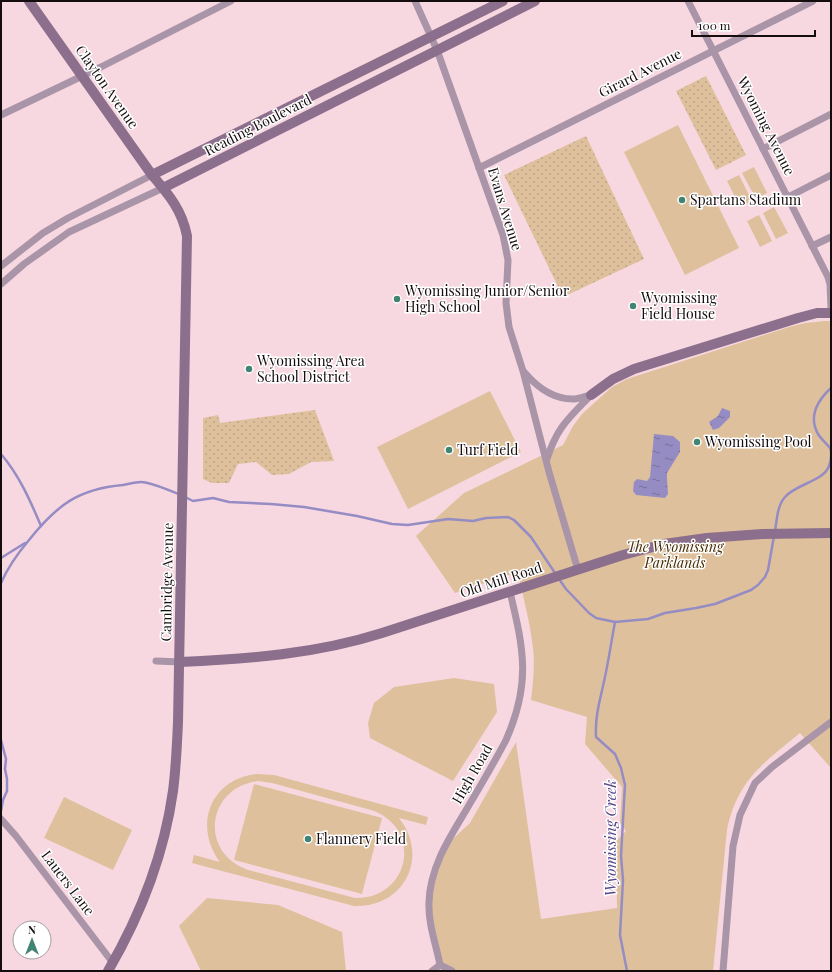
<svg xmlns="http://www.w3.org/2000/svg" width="832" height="972" font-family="'Playfair Display',serif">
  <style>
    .grass { fill: url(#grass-dots) }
    .park { fill: #dfc09c; fill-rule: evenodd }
    .water { fill: url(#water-ripples) }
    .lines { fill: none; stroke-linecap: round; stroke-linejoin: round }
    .stream { stroke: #958cc4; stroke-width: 2.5 }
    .street { stroke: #a994a8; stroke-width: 7 }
    .secondary { stroke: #8c6f8c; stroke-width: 10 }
    .poi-dot { fill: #428474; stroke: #fff; stroke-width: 1.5 }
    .labels { text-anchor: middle; stroke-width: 3; stroke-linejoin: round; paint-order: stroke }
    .street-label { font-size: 14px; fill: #150c0e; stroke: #fff }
    .poi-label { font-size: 14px; fill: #150c0e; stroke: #fff; text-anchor: start }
    .park-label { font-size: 14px; font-style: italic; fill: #482c02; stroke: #fff }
    .water-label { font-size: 15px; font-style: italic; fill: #524288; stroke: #fff }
  </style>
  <defs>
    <pattern id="grass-dots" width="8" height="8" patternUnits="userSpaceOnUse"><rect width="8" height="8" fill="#dfc09c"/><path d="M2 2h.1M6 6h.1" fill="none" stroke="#bea485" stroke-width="1.8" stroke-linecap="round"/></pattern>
    <pattern id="water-ripples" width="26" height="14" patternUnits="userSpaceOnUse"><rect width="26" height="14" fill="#958cc4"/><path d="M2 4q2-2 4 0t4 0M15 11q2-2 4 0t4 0" fill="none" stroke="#78719e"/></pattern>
  </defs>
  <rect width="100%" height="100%" fill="#f7d8e0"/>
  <g class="grass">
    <path d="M 706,76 L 746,155 L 716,170 L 676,91 Z"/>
    <path d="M 586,136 L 644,259 L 563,297 L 504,175 Z"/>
    <path d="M 315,410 L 334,461 L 311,462 L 289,474 L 272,475 L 256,462 L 238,464 L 229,483 L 212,483 L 203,479 L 203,418 L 218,415 L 220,423 Z"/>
  </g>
  <g class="park">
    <path d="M 678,125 L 739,248 L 685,275 L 624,152 Z"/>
    <path d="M 754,167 L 767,193 L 756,199 L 742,173 Z"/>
    <path d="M 739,175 L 752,201 L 740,207 L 727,181 Z"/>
    <path d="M 774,207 L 788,233 L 776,239 L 763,213 Z"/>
    <path d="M 759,215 L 772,241 L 760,247 L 747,221 Z"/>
    <path d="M 825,321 L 831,321 L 831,768 L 800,733 C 763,763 737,781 727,830 L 713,971 L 452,971 L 440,965 L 429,902 L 444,847 L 470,823 L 516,742 L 541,919 L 617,908 L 616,841 L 626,831 L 620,823 L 622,787 L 585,744 L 587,717 L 531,700 C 533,683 535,665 533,648 C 530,622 523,597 518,572 L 455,593 L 416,536 L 464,493 L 563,445 L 573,426 L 582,414 L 612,387 L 627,379 L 789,327 L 805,323 Z"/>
    <path d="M 490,391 L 521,452 L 408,509 L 377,447 Z"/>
    <path d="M 454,678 L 494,684 L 497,712 L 453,781 L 370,738 L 368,723 L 374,703 L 394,687 Z"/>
    <path d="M 257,774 L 274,775 L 428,817 L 426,825 L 399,818 C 430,857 404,908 354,906 L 192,863 L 194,855 L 220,862 C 193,826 210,779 257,774 ZM 258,781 L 272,783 L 371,810 C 424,828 410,899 355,898 L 248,870 C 199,853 206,788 258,781 Z"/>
    <path d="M 254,784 L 382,818 L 362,894 L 234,860 Z"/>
    <path d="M 64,797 L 132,830 L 113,870 L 44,838 Z"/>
    <path d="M 207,898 L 278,905 L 342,932 L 346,971 L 201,971 L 179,926 Z"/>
  </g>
  <g class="water">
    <path d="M 722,408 L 730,411 L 730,417 L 719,428 L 713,430 L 709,422 L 718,416 Z"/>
    <path d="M 654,434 L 673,436 L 680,442 L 680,452 L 667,473 L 667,478 L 668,494 L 665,498 L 636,495 L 633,491 L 634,482 L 637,479 L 647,481 L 650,477 Z"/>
  </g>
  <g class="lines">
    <g class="stream">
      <path d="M 1,454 C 19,475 30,500 41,526"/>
      <path d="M 185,497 L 193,501 L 213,498 L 229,502 L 271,504 L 304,507 L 357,516 L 392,524 L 408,525 L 448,519 L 473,521 L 486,518 L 508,517 L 514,520 L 531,537 L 555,573"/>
      <path d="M 775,531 C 777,520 777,506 785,497 C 796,484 824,481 829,466 C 831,461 832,452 830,448 C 826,443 821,439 818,434 C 808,416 818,400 831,388"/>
      <path d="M 1,558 L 25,543"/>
      <path d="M 559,579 L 566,589 L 589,613 L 596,618 L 615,622 L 648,619 L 665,613 L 696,608 L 715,604 L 751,590 L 758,585 L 765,577 L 768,570 L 774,536"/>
      <path d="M 1,583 C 8,567 18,553 29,540 C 57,505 78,489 123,485 C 129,484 135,482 141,482 C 152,482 169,491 179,494"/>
      <path d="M 615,622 C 611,643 608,665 603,686 C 599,704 595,718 596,737 L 615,754 L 621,768 L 625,785 L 621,856 L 623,880 L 620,935 L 627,971"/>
      <path d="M 1,740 L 6,759 L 5,769 L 7,779 L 7,791 L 3,800 L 1,811"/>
    </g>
    <g class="street">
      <path d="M 415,1 L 437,50 L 503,235 L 508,260 L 506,303 L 509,327 L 523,371 L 549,472 L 578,570"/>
      <path d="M 688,1 L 828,277 L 830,284 L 831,308"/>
      <path d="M 1,115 L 101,67 L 231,1"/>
      <path d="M 763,149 L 831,114"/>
      <path d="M 479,168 L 813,1"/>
      <path d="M 788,197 L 831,175"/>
      <path d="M 812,246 L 831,237"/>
      <path d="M 1,266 L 43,233 L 68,218 L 152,175"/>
      <path d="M 1,284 L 24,264 L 69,232 L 163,188"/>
      <path d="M 525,373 C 537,387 553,399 573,399 C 579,399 585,396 591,395"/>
      <path d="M 547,459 C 557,427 569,418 591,395"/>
      <path d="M 156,661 L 180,662"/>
      <path d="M 1,819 L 16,836 L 113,963"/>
      <path d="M 440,965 C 436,944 428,924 429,902 C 430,868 448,840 465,812 C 479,788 493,765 506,740 C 531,684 524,650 510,592"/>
      <path d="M 440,965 L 452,971"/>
      <path d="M 432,971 L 440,965"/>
      <path d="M 723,971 L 733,846 L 740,815 L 755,783 L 772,767 L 831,722"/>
    </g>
    <g class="secondary">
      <path d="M 29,1 L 152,175 C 169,195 182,210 187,236 L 178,722 C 177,745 176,768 173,791 C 164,855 140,916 108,971"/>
      <path d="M 152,175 L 503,1"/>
      <path d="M 163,188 L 535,1"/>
      <path d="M 591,395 L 613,379 L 634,369 L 798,318 L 817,313 L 831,313"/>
      <path d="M 180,662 C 248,659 316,654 382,633 L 623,555 L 664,544 L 707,538 L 762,534 L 831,533"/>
    </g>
  </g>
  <g class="poi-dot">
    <circle cx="682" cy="200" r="4"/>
    <circle cx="397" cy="299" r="4"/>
    <circle cx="633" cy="306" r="4"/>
    <circle cx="249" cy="369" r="4"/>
    <circle cx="697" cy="442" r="4"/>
    <circle cx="449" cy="450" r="4"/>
    <circle cx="308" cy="839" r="4"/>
  </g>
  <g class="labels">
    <g class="street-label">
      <text transform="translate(640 73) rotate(-27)" y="5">Girard Avenue</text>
      <text transform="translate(107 87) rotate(55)" y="5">Clayton Avenue</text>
      <text transform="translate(258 125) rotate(-27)" y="5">Reading Boulevard</text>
      <text transform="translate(766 126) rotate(63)" y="5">Wyoming Avenue</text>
      <text transform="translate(505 209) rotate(73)" y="5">Evans Avenue</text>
      <text transform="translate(501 580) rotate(-18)" y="5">Old Mill Road</text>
      <text transform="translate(167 582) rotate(-89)" y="5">Cambridge Avenue</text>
      <text transform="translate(472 774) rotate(-60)" y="5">High Road</text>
      <text transform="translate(68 883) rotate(53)" y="5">Lauers Lane</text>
    </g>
    <g class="poi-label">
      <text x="690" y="205">Spartans Stadium</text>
      <text x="405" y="296">Wyomissing Junior/Senior<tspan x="405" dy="16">High School</tspan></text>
      <text x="641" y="303">Wyomissing<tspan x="641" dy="16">Field House</tspan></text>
      <text x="257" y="366">Wyomissing Area<tspan x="257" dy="16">School District</tspan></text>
      <text x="705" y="447">Wyomissing Pool</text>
      <text x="457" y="455">Turf Field</text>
      <text x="316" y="844">Flannery Field</text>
    </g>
    <g class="park-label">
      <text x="675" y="552">The Wyomissing<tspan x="675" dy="16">Parklands</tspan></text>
    </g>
    <g class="water-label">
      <text transform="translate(611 838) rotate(-90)" y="5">Wyomissing Creek</text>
    </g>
  </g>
  <rect width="832" height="972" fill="none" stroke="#150c0e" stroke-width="4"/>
  <g transform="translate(32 940)"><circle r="19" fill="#ffffff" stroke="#a19e9f"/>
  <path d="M0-3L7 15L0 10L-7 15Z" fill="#428474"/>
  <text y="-6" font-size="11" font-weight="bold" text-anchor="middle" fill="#150c0e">N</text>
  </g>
  <path d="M692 30v6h123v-6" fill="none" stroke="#150c0e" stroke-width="2"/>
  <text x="698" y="30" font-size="12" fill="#150c0e" stroke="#ffffff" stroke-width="3" paint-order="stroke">100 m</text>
</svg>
